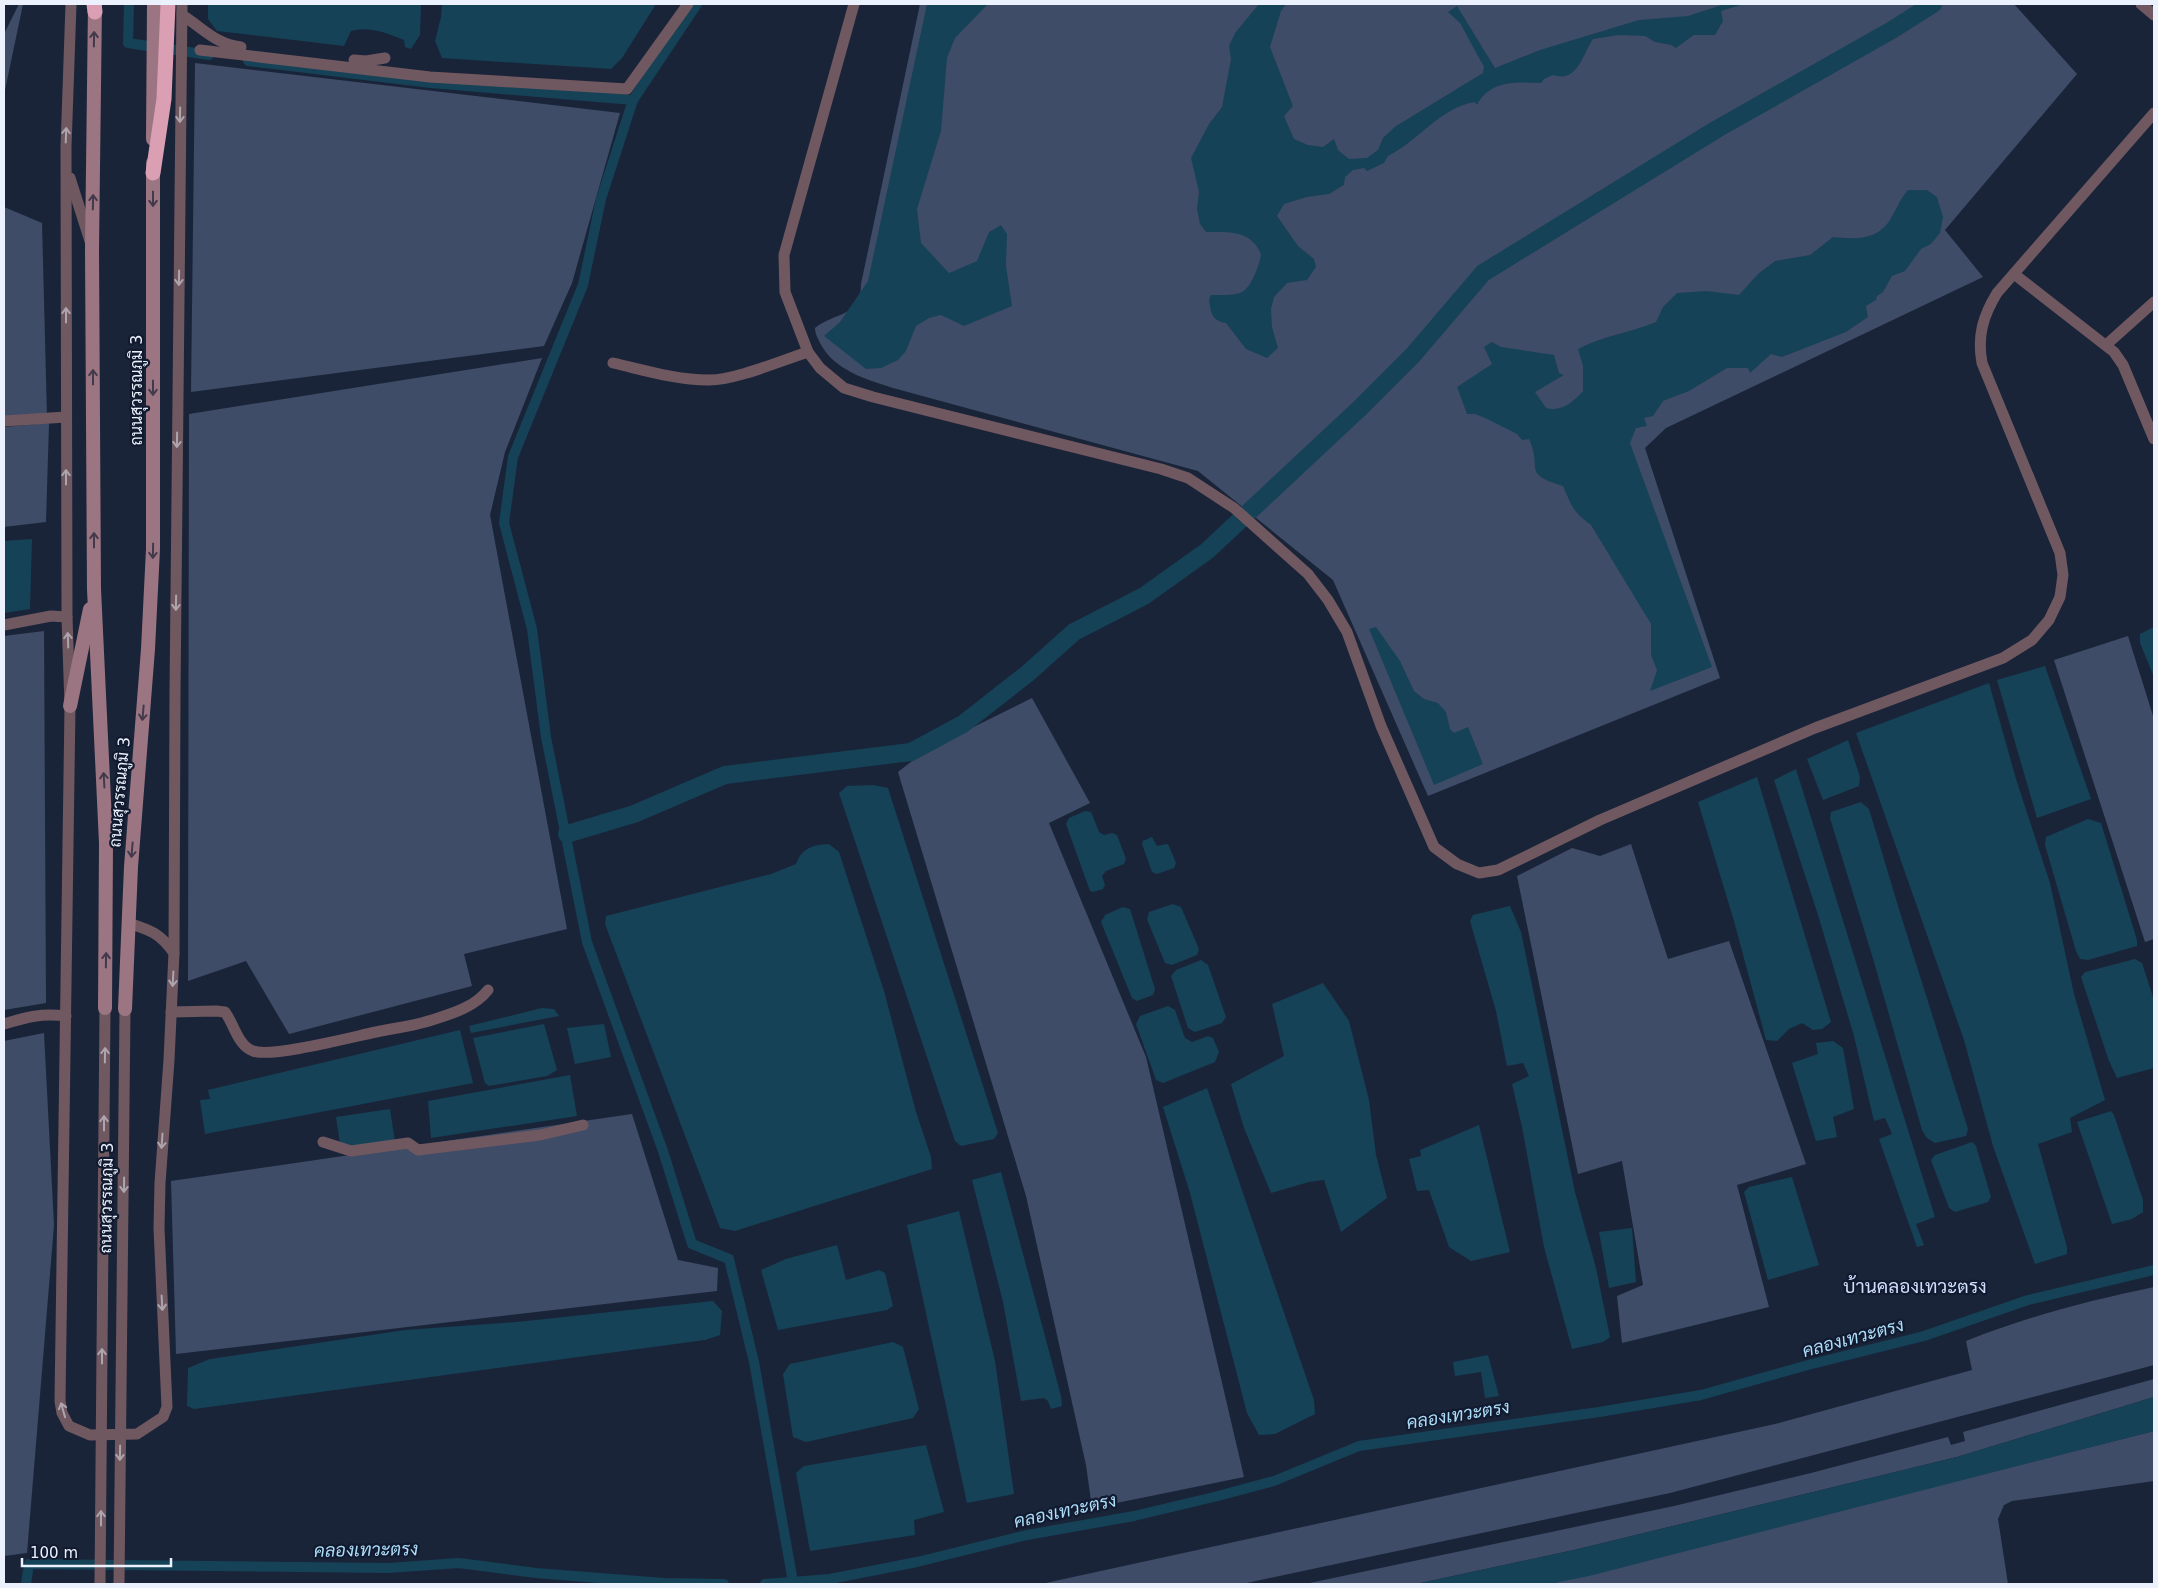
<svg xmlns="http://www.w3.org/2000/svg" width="2158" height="1588" font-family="'DejaVu Sans',Sarabun,sans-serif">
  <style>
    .green { fill: #3f4c67 }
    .water { fill: #154257 }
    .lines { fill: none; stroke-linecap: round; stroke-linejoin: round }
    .canal { stroke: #154257; stroke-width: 10 }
    .river { stroke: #154257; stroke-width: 18 }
    .minor { stroke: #705860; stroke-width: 11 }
    .secondary { stroke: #9c7582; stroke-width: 14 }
    .motorway { stroke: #db9fb3; stroke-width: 15 }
    .oneway { stroke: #423a4c }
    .oneway2 { stroke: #aea4ae }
    .labels { text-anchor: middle; stroke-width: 4.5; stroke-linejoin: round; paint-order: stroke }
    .street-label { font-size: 16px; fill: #ebf1fd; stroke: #111a2f }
    .water-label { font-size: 18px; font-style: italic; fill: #acddf8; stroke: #111a2f }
    .quarter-label { font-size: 19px; fill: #d0defb; stroke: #111a2f }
  </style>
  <rect width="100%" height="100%" fill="#1a2439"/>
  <g class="green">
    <path d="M 19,4 L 23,4 L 4,95 L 4,34 Z"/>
    <path d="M 920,4 L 2014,4 L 2077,74 L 1945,230 L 1983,277 L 1666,428 L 1645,448 L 1720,678 L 1428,796 L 1333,580 L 1198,471 L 893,388 C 865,379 834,370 820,343 C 818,338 815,334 815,328 C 834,312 861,318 861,284 Z"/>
    <path d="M 195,63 L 620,113 L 572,283 L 544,346 L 191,392 Z"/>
    <path d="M 4,207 L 42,223 L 47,417 L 4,420 Z"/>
    <path d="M 542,358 L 505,452 L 490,515 L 567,929 L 464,954 L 472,986 L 289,1034 L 246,961 L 188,981 L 189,414 Z"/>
    <path d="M 49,423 L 46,522 L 4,527 L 4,427 Z"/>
    <path d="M 44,631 L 46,1003 L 4,1010 L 4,636 Z"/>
    <path d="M 2128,636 L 2154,719 L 2154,939 L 2145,942 L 2054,660 Z"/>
    <path d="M 1032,698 L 1090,803 L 1049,823 L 1146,1057 L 1244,1477 L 1092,1508 L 1086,1465 L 1026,1196 L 898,772 L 925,751 Z"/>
    <path d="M 1631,844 L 1668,959 L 1729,941 L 1806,1164 L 1737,1185 L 1769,1307 L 1622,1343 L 1617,1296 L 1643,1285 L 1622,1161 L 1578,1174 L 1517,876 L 1572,848 L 1600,856 Z"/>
    <path d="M 44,1033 L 54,1225 L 27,1553 L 4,1556 L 4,1041 Z"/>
    <path d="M 632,1114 L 678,1260 L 718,1268 L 717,1291 L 176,1354 L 171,1181 Z"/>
    <path d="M 2154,1287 L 2154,1365 L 1670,1493 L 1242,1584 L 1041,1584 L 1775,1424 L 1972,1370 L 1966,1341 C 2028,1316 2088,1301 2154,1287 Z"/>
    <path d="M 2154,1379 L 2154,1397 L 1957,1457 L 1574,1550 L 1416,1584 L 1305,1584 L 1674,1506 L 1811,1473 L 1948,1437 L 1951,1445 L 1965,1441 L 1963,1432 Z"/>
    <path d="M 2154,1431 L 2154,1481 L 2012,1501 L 2004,1505 L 1998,1519 L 2008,1584 L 1549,1584 Z"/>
  </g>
  <g class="water">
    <path d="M 208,4 L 421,4 L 420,35 L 411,49 L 405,47 L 404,40 C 386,33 370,26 351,31 L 344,46 L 217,31 L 208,19 Z"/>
    <path d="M 442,4 L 656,4 L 622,58 L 611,69 L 442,58 L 435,41 L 441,17 Z"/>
    <path d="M 927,4 L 988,4 L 955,38 L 947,58 L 941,131 L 917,209 L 921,243 L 949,273 L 977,261 L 989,232 L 1001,225 L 1007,234 L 1006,266 L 1012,306 L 964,326 L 941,315 L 929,318 L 916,326 L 906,351 L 898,360 L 881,368 L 866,369 L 824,336 L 840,322 L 868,281 Z"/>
    <path d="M 1259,4 L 1286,4 L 1281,11 L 1270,47 L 1293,106 L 1284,116 L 1294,139 L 1308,145 L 1323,147 L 1334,139 L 1338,150 L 1349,159 L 1367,158 L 1378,150 L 1383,138 L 1396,126 L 1483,73 L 1484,67 L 1460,23 L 1448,12 L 1457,6 L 1495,68 L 1540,50 L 1639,20 L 1688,16 L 1725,4 L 1744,4 L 1721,11 L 1723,21 L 1715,35 L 1694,35 L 1676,48 L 1671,45 L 1655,42 L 1645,36 L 1619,35 L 1593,39 C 1582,55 1578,83 1553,75 L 1544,79 L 1541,83 C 1516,82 1490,80 1477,105 L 1475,102 C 1441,107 1418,141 1388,156 L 1384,163 L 1367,171 L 1364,168 L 1353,170 L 1345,177 L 1344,185 L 1329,194 L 1307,197 L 1284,204 L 1277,216 L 1298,246 L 1314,259 L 1316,267 L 1307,280 L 1287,283 L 1274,297 L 1271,309 L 1272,327 L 1278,348 L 1267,358 L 1246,349 L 1226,323 C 1211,320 1211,313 1209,299 L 1211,295 C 1220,295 1234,296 1242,292 C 1251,288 1260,264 1261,254 C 1251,230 1229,232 1206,232 L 1200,224 L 1197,209 L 1199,192 L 1191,158 L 1209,124 L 1222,107 L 1231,59 L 1229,46 L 1235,33 Z"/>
    <path d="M 1908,190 L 1927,190 L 1937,197 L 1943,217 L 1940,233 L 1931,244 L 1921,249 L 1905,271 L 1892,276 L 1883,292 L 1877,296 L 1876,300 L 1866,306 L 1868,317 L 1846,332 L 1782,357 L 1771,354 L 1750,373 L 1748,368 L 1727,368 L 1689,391 L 1663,401 L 1653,416 L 1644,418 L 1647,426 L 1636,428 L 1630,443 L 1712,667 L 1650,691 L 1657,670 L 1651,655 L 1651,624 L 1591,525 C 1572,511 1572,506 1563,486 C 1521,473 1543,470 1529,439 L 1522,440 L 1517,434 L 1485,418 L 1475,414 L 1467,414 L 1457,387 L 1492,364 L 1484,347 L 1492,342 L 1501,347 L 1554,355 L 1559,373 L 1564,375 L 1535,392 L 1546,408 C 1562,412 1572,403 1583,391 L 1583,366 L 1578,349 C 1605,335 1629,333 1656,322 L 1663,307 L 1677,293 L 1707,291 L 1739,295 L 1758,274 L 1775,261 L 1810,255 L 1833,237 C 1855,239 1876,241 1890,220 C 1896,210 1900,199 1908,190 Z"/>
    <path d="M 32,539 L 30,609 L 4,613 L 4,541 Z"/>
    <path d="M 1376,627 L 1400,661 L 1414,691 L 1424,699 L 1438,703 L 1446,712 L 1450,729 L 1454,733 L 1468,727 L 1483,764 L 1434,785 L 1369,629 Z"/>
    <path d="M 2154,627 L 2154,677 L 2140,643 L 2140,634 Z"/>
    <path d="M 2045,666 L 2091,799 L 2037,818 L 1997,680 Z"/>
    <path d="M 1989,683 L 2016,779 L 2050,883 L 2074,994 L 2105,1100 L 2070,1118 L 2072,1132 L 2038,1144 L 2067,1247 L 2067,1254 L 2035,1264 L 1993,1146 L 1964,1040 L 1856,733 Z"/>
    <path d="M 1848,740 L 1860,777 L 1859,786 L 1823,800 L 1807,759 Z"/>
    <path d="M 1796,769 L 1935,1217 L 1916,1224 L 1924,1245 L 1917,1247 L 1879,1139 L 1892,1134 L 1885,1118 L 1874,1121 L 1854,1036 L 1818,915 L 1774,780 Z"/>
    <path d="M 1757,777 L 1831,1022 L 1822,1029 L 1813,1030 L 1802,1023 L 1789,1029 L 1777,1041 L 1766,1040 L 1734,921 L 1698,802 Z"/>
    <path d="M 873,785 L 888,788 L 998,1133 L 994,1139 L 961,1146 L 955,1141 L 839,793 L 847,786 Z"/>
    <path d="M 1861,802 L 1869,809 L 1898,906 L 1968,1129 L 1966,1136 L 1935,1143 L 1927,1138 L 1922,1130 L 1874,962 L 1830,818 L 1831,812 Z"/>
    <path d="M 1085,811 L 1091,812 L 1099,832 L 1104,835 L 1112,833 L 1117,835 L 1126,859 L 1124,864 L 1106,871 L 1102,876 L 1105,885 L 1103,889 L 1093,892 L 1090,891 L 1066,824 L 1069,818 Z"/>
    <path d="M 2088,819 L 2101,823 L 2137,940 L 2137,946 L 2088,960 L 2080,959 L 2076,951 L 2045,845 L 2046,837 Z"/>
    <path d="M 1152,837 L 1157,846 L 1167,844 L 1169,846 L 1176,863 L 1174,868 L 1157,874 L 1152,872 L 1142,844 L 1143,841 Z"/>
    <path d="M 829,844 L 839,852 L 884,991 L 916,1112 L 931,1157 L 932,1169 L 735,1231 L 720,1228 L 605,924 L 606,916 L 771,874 L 796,864 C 802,848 812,845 829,844 Z"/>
    <path d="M 1173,904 L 1181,907 L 1199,949 L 1197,955 L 1172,965 L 1165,963 L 1147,919 L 1149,912 Z"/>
    <path d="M 1510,906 L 1521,932 L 1575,1192 L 1596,1268 L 1610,1337 L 1603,1342 L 1572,1349 L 1544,1247 L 1522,1127 L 1512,1084 L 1529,1076 L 1523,1063 L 1507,1066 L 1496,1011 L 1470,921 L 1473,915 Z"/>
    <path d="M 1123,907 L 1130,909 L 1155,989 L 1153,995 L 1137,1001 L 1132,998 L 1101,922 L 1105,915 Z"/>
    <path d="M 2135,959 L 2142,963 L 2154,1000 L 2154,1068 L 2117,1078 L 2109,1061 L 2081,977 L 2085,972 Z"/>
    <path d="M 1201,960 L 1208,965 L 1226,1017 L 1222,1023 L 1195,1032 L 1188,1028 L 1171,976 L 1176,970 Z"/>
    <path d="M 1323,983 L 1349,1021 L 1369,1100 L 1376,1155 L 1387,1198 L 1341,1232 L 1324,1180 L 1309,1182 L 1271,1193 L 1244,1128 L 1231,1084 L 1284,1056 L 1272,1004 Z"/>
    <path d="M 1168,1006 L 1175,1010 L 1185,1038 L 1192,1042 L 1208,1036 L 1213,1038 L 1219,1052 L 1215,1062 L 1163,1083 L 1156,1080 L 1136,1024 L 1140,1016 Z"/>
    <path d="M 542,1008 L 554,1009 L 559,1016 L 471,1033 L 469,1026 Z"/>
    <path d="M 544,1024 L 557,1070 L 547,1076 L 489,1086 L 485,1083 L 473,1038 Z"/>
    <path d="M 604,1024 L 611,1057 L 575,1064 L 567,1028 Z"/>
    <path d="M 460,1030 L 473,1083 L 205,1134 L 200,1100 L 210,1099 L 208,1090 Z"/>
    <path d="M 1833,1041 L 1843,1048 L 1854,1109 L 1833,1117 L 1837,1137 L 1816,1141 L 1792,1063 L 1818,1054 L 1816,1043 Z"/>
    <path d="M 570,1075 L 577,1116 L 431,1138 L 428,1101 Z"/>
    <path d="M 1207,1088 L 1314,1400 L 1315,1414 L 1275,1434 L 1259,1435 L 1247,1413 L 1190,1193 L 1163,1107 Z"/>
    <path d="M 390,1109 L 395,1142 L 341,1150 L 336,1117 Z"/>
    <path d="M 2111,1111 L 2114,1115 L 2143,1200 L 2143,1212 L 2132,1219 L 2112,1224 L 2077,1122 Z"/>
    <path d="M 1479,1125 L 1510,1252 L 1471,1261 L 1449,1247 L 1429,1190 L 1417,1191 L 1409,1159 L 1421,1156 L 1420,1150 Z"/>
    <path d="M 1972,1142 L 1976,1146 L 1991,1197 L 1988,1202 L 1955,1212 L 1949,1208 L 1931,1160 L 1935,1155 Z"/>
    <path d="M 1001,1172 L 1061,1396 L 1062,1406 L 1051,1409 L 1048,1401 L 1044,1398 L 1021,1401 L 1003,1302 L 972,1180 Z"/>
    <path d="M 1792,1177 L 1819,1265 L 1768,1280 L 1744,1192 L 1749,1187 Z"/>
    <path d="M 959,1211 L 995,1361 L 1014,1494 L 967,1503 L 907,1225 Z"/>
    <path d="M 1632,1228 L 1636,1282 L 1609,1288 L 1599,1232 Z"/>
    <path d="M 837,1245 L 846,1280 L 879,1270 L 885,1273 L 893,1306 L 887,1310 L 778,1330 L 761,1270 L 786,1259 Z"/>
    <path d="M 713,1301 L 722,1311 L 720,1335 L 705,1340 L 194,1409 L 187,1406 L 188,1368 L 210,1359 L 405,1330 L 517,1322 Z"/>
    <path d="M 893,1342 L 903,1347 L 919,1409 L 913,1418 L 806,1442 L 793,1437 L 783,1374 L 790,1364 Z"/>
    <path d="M 1488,1355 L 1499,1396 L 1485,1398 L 1481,1372 L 1455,1376 L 1453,1362 Z"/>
    <path d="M 2154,1397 L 2154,1431 L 1589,1576 L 1549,1584 L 1416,1584 L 1574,1550 L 1957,1457 Z"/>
    <path d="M 926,1445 L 944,1512 L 914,1520 L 915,1535 L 810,1551 L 796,1473 L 804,1466 Z"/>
  </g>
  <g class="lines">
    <g class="canal">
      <path d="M 129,4 L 128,43 L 209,55"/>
      <path d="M 697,4 L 633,100 L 601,199 L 583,285 L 513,457 L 504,523 L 532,629 L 546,737 L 587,942 L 663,1151 L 692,1244 L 729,1259 L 754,1362 L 793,1582"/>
      <path d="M 248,61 L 431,83 L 633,100"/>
      <path d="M 26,1584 L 29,1564 L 388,1568 L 459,1563 L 536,1573 L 664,1583 L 724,1584"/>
      <path d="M 765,1584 L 830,1579 L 917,1562 L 1027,1535 L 1134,1516 L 1218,1496 L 1274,1481 L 1359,1446 L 1599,1412 L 1701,1395 L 1808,1365 L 1924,1336 L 2028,1300 L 2154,1270"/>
    </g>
    <path class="river" d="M 567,834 L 634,814 L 725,775 L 911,752 L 963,724 L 1027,674 L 1074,632 L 1144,596 L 1207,551 L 1360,408 L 1413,355 L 1483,273 L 1717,129 L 1892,30 L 1933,4"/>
    <g class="minor">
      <path d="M 71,4 L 66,147 L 67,617 L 70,706 L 60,1401 L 62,1413 L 69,1426 L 90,1435 L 137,1434 L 163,1417 L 167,1407 L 159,1228 L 160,1183 L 169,1060 L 174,953 C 160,933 150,930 128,923"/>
      <path d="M 854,4 L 784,255 L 785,292 L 808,352 L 820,368 L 844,388 L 873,397 L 1161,469 L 1188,478 L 1234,508 L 1308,574 L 1328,600 L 1347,632 L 1381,726 L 1434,847 L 1457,864 L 1479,873 L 1498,870 L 1600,820 L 1815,728 L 2003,658 L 2032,640 L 2049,620 L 2060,597 L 2063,575 L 2060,553 L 1982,363 C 1977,336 1983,316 1997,293 L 2154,113"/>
      <path d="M 2141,4 L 2154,15"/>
      <path d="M 182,15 C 203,28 215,44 241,47"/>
      <path d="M 200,50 L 430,77 L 627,89 L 688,4"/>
      <path d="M 354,60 L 366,61 L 385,58"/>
      <path d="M 70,178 L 90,241"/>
      <path d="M 2014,274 L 2114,352 L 2123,365 L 2154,439"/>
      <path d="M 2106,345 L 2154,302"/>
      <path d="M 613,363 C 644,370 676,380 708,380 C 733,381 783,360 808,352"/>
      <path d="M 4,421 L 66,417"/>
      <path d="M 4,625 L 51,616 L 67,617"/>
      <path d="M 174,953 L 175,693 L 182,4"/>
      <path d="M 171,1012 L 216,1011 L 225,1012 C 234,1024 238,1046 253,1051 C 272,1058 352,1037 376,1032 C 395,1028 414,1026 432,1020 C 451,1014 475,1007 488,990"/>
      <path d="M 4,1024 C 27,1017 41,1013 66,1016"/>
      <path d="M 323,1142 L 351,1151 L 408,1143 L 418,1150 L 540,1135 L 583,1125"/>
      <path d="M 100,1584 L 105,1008"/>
      <path d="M 119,1584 L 125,1009"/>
    </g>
    <g class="secondary">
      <path d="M 95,4 L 92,250 L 94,589 L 106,843 L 105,1008"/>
      <path d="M 153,139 L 154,4"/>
      <path d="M 70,706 L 90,609"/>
      <path d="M 125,1009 L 131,867 L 148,649 L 153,549 L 153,163"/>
    </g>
    <g class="motorway">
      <path d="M 94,4 L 95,12"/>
      <path d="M 153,173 L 164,99 L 168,4"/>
    </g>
  </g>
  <defs><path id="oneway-shaft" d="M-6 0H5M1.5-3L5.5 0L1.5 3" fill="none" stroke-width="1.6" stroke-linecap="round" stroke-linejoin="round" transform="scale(1.25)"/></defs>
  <g class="oneway">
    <use href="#oneway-shaft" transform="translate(94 39) rotate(-89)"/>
    <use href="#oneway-shaft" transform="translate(153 199) rotate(90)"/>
    <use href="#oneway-shaft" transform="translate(93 202) rotate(-89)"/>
    <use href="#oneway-shaft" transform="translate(93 377) rotate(-90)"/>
    <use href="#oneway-shaft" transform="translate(153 388) rotate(90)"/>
    <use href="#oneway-shaft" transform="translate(94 540) rotate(-90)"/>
    <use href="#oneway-shaft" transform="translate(153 551) rotate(91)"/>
    <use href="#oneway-shaft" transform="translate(143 713) rotate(95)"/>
    <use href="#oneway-shaft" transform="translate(104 780) rotate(-93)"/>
    <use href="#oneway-shaft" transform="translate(132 850) rotate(95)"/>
    <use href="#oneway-shaft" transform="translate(106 960) rotate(-89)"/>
  </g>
  <g class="oneway2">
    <use href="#oneway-shaft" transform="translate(180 115) rotate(91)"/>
    <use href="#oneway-shaft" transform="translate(66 135) rotate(-88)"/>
    <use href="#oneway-shaft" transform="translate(179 278) rotate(91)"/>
    <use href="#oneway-shaft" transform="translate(66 315) rotate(-90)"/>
    <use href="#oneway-shaft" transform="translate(177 440) rotate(91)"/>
    <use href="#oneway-shaft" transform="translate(66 477) rotate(-90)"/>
    <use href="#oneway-shaft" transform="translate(176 603) rotate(91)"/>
    <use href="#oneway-shaft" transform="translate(68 640) rotate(-92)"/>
    <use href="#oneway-shaft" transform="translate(173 979) rotate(93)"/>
    <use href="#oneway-shaft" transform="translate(105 1055) rotate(-89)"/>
    <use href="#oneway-shaft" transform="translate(104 1123) rotate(-90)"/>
    <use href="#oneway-shaft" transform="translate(162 1141) rotate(94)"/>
    <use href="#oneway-shaft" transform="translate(124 1185) rotate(91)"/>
    <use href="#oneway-shaft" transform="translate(162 1303) rotate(87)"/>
    <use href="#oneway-shaft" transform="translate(102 1356) rotate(-90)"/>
    <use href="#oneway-shaft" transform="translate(63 1410) rotate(-106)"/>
    <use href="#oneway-shaft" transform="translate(120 1453) rotate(91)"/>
    <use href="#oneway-shaft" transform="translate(101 1518) rotate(-90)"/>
  </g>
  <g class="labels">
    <g class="street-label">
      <text transform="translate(136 390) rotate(-90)" y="6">ถนนสุวรรณภูมิ 3</text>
      <text transform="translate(119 792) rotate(-85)" y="6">ถนนสุวรรณภูมิ 3</text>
      <text transform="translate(106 1198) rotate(-89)" y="6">ถนนสุวรรณภูมิ 3</text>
    </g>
    <g class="water-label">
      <text transform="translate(1853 1338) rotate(-15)" y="6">คลองเทวะตรง</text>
      <text transform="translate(1458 1415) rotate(-9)" y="6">คลองเทวะตรง</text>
      <text transform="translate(1065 1511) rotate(-12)" y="6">คลองเทวะตรง</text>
      <text transform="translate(366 1550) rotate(-1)" y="6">คลองเทวะตรง</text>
    </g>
    <g class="quarter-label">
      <text x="1915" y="1293">บ้านคลองเทวะตรง</text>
    </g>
  </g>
  <rect width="2158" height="1588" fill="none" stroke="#ebf1fd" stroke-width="10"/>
  <path d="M22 1558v8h149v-8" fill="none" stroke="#ebf1fd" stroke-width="2.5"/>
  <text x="30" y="1558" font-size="15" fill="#ebf1fd" stroke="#111a2f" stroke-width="4" paint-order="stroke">100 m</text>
</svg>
